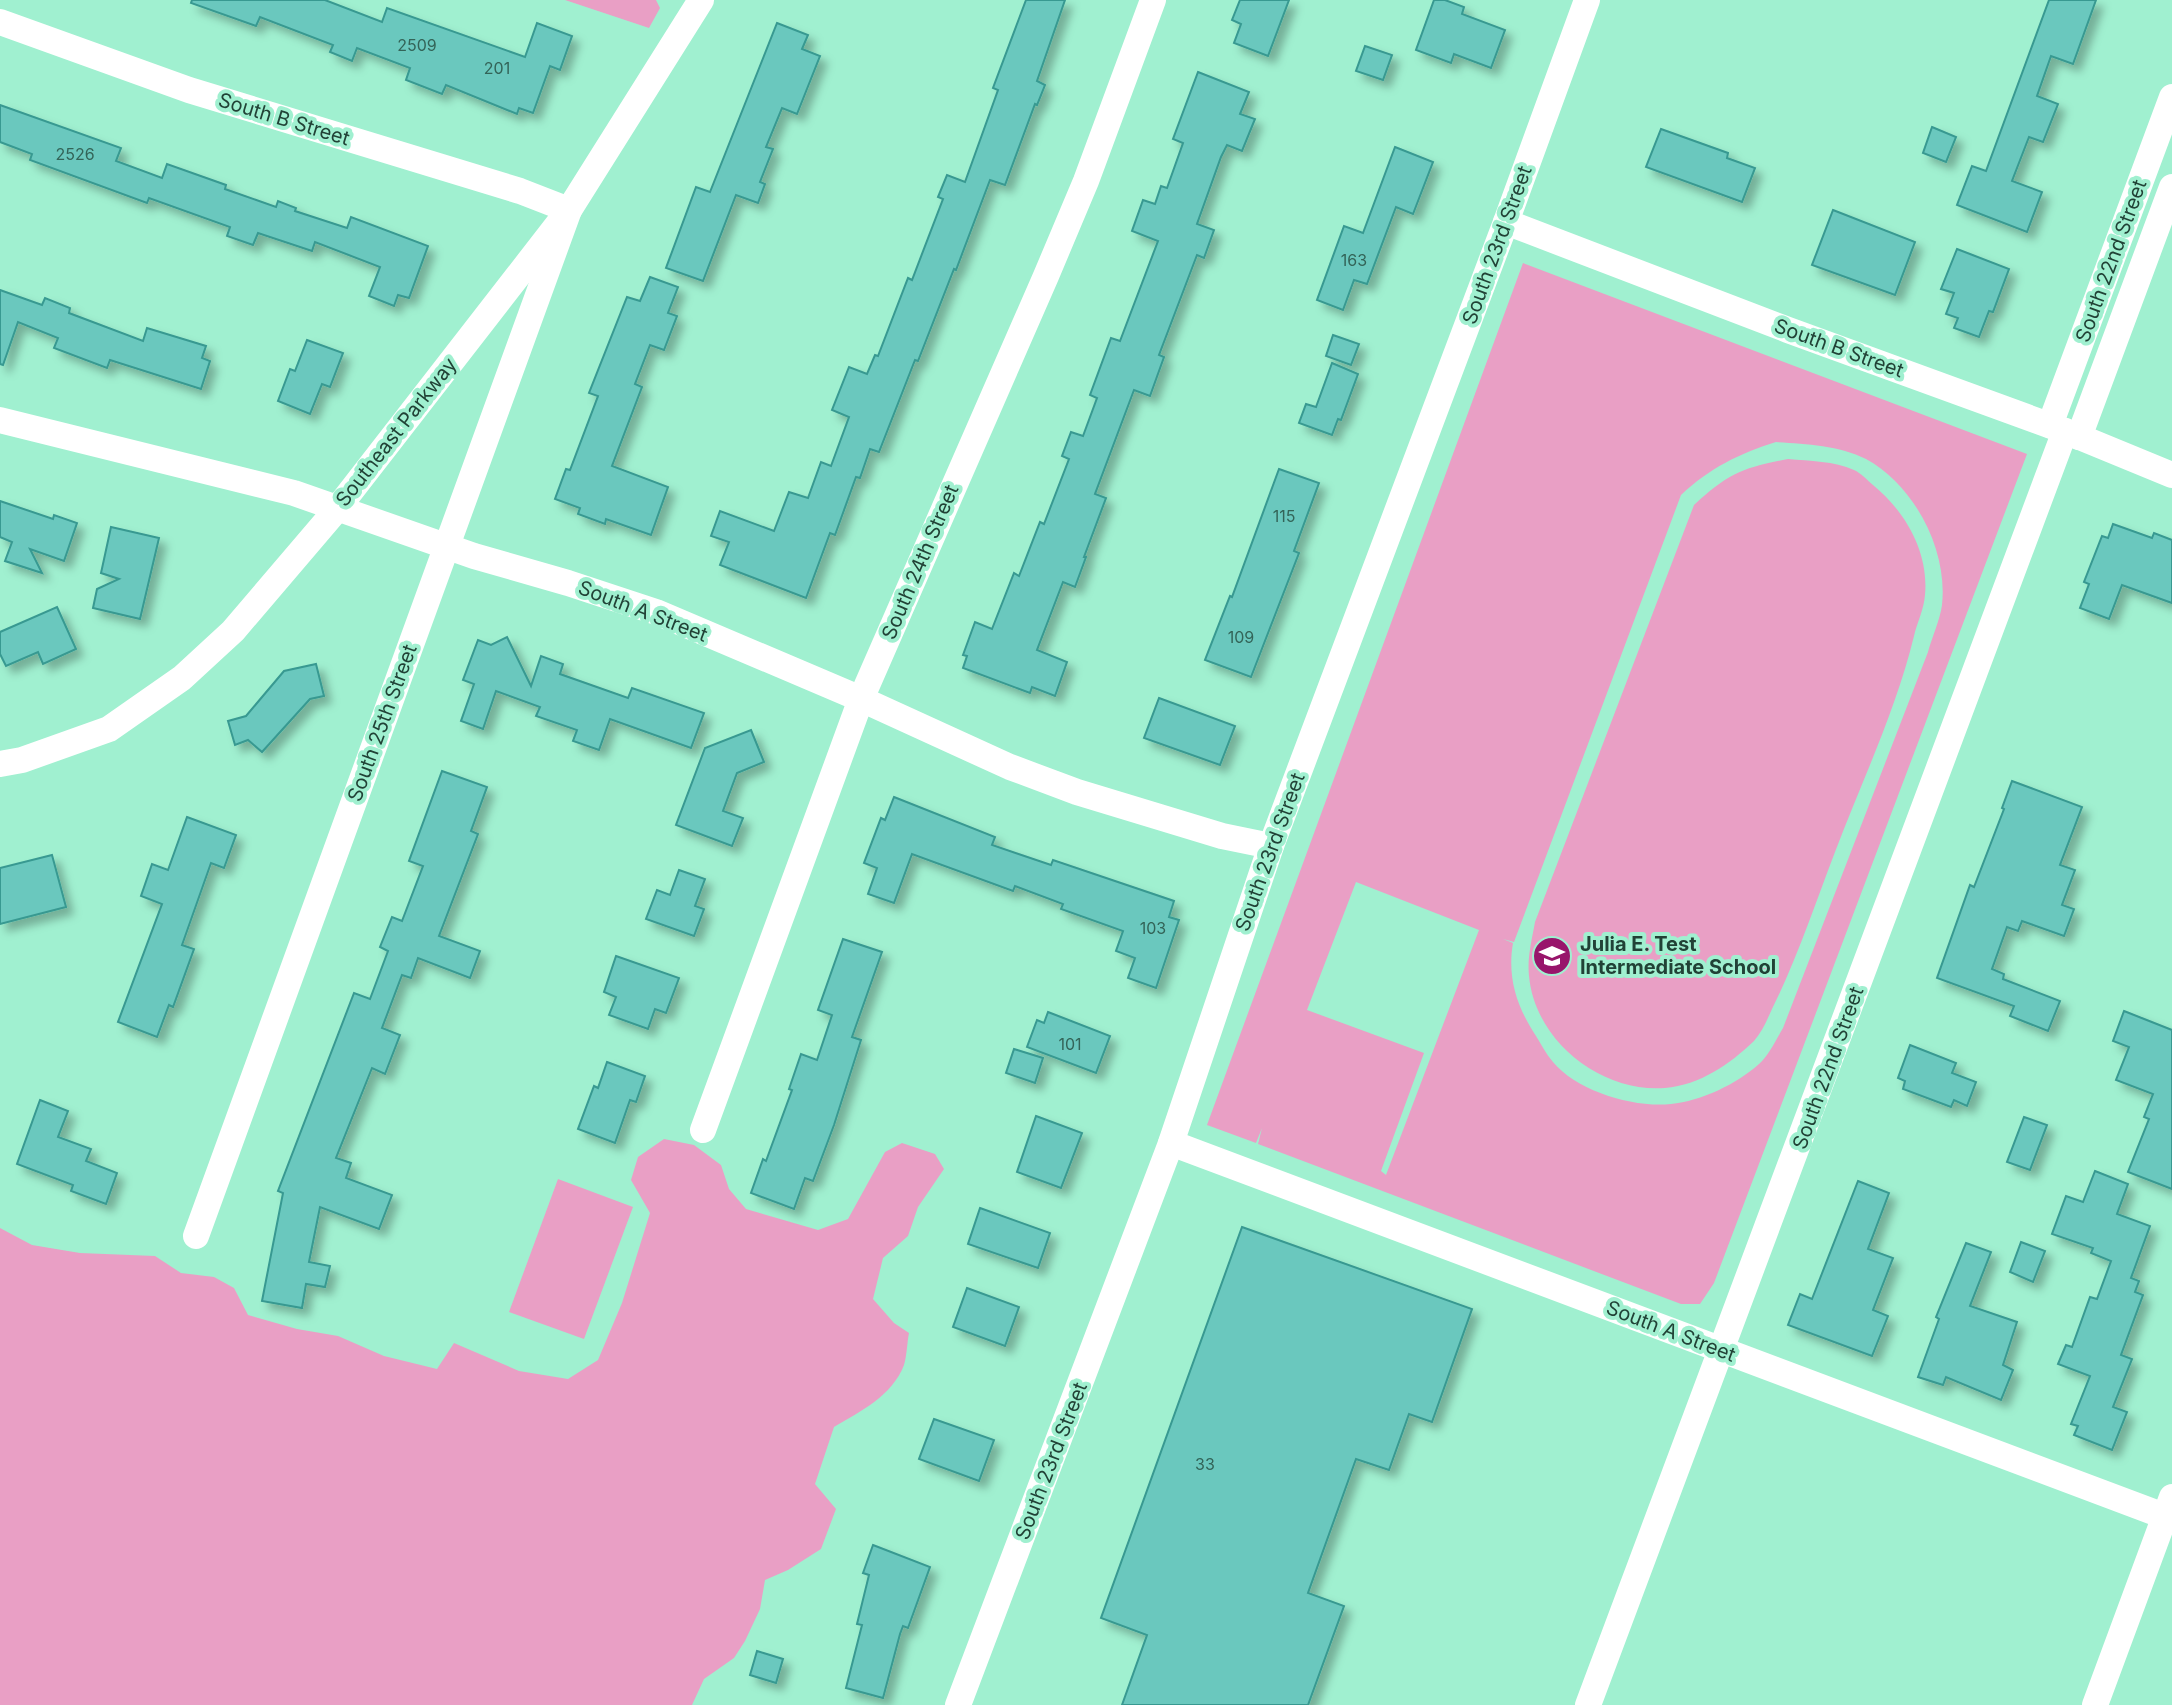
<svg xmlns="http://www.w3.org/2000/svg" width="2172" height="1705" font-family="Inter,sans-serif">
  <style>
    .green { fill: #e99fc5; fill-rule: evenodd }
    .building { fill: #6ac8be; stroke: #389991; stroke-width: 2; filter: url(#shadow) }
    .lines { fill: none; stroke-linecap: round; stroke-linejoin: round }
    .minor { stroke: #fff; stroke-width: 26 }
    .labels { text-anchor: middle; stroke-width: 8; stroke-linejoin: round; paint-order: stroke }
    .number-label { font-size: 16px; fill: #336458 }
    .street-label { font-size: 20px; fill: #214236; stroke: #a0f0d0 }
    .poi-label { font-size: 20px; font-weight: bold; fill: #214236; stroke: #a0f0d0; text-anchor: start }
  </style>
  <defs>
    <filter id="shadow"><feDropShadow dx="7" dy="7" stdDeviation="4" flood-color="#0004"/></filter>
  </defs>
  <rect width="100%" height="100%" fill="#a0f0d0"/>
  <g class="green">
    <path d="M 565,0 L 656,0 L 660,8 L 649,28 Z"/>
    <path d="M 1523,263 L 2027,454 L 1714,1283 L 1700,1304 L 1681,1304 L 1258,1144 L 1262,1128 L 1256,1143 L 1207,1125 ZM 1776,442 C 1805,444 1839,445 1866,459 C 1915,486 1948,550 1942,605 C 1940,620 1932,637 1928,652 L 1783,1028 C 1776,1040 1769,1055 1759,1064 C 1737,1084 1701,1101 1671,1104 C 1633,1108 1577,1091 1553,1062 C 1546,1054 1541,1044 1536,1036 C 1517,1007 1507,978 1513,943 L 1503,939 L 1514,942 L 1681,495 C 1710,468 1738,454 1776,442 ZM 1356,882 L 1479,930 L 1386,1175 L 1381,1171 L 1424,1053 L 1307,1010 Z"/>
    <path d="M 1788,459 C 1810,461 1834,461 1854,470 C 1861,473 1867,480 1873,485 C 1905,511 1929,552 1925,595 C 1924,609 1917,623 1914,636 C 1896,710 1862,781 1835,852 C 1815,904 1797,959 1772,1009 C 1767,1020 1762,1032 1754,1041 C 1730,1064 1700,1085 1665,1088 C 1601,1093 1535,1041 1529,976 C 1527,958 1532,939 1535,922 L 1694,505 C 1729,473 1742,468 1788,459 Z"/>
    <path d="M 664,1139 L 694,1145 L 721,1165 L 729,1189 L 746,1209 L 818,1230 L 848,1219 L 885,1152 L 902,1143 L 935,1154 L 944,1169 L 918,1207 L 908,1236 L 883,1258 L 873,1299 L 894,1323 L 909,1333 C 907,1343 907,1355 904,1365 C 892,1396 861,1411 834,1427 L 815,1484 L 836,1509 L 821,1549 L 788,1570 L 765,1580 L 760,1609 L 745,1641 L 734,1658 L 704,1679 L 692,1705 L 0,1705 L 0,1228 L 32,1245 L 80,1253 L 155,1256 L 181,1273 L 214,1277 L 234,1288 L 248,1315 L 297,1329 L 338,1336 L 384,1356 L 437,1369 L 454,1343 L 519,1371 L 568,1379 L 598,1360 L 622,1303 L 650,1213 L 631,1180 L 638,1157 Z"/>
    <path d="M 558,1179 L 633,1207 L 584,1339 L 509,1312 Z"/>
  </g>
  <g class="building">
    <path d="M 192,0 L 325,0 L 382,22 L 387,8 L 525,57 L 537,23 L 572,36 L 560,70 L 550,66 L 533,113 L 519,108 L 517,114 L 446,85 L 442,94 L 406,80 L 410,68 L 357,48 L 352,61 L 330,52 L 333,45 L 260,17 L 256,26 L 191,3 Z"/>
    <path d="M 1026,0 L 1065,0 L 1037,81 L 1045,85 L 1037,105 L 1035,104 L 1005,185 L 990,180 L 956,270 L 954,269 L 918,361 L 915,360 L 879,452 L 870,449 L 860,478 L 856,477 L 835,535 L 830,533 L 806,598 L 720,565 L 729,542 L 711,536 L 720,511 L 774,531 L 789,492 L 808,498 L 821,462 L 831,466 L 849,417 L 832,410 L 849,367 L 867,374 L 875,355 L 878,356 L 908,278 L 912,280 L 943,199 L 938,197 L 947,175 L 965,182 L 998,90 L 993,88 Z"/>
    <path d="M 1240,0 L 1289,0 L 1268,56 L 1234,43 L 1241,24 L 1232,20 Z"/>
    <path d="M 1434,0 L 1445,0 L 1464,7 L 1462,14 L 1505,30 L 1491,68 L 1454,54 L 1451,63 L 1416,50 Z"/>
    <path d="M 2049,0 L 2096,0 L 2073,64 L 2051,56 L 2037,96 L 2058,104 L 2043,142 L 2029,137 L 2012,181 L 2042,192 L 2027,232 L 1957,205 L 1972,166 L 1986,171 Z"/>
    <path d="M 777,23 L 808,35 L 802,49 L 820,56 L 797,114 L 782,108 L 766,147 L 773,149 L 760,182 L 765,184 L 758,203 L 736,195 L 703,281 L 666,268 L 696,187 L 710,192 Z"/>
    <path d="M 1365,46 L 1392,55 L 1383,80 L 1356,71 Z"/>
    <path d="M 1198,72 L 1249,92 L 1240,114 L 1255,119 L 1242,151 L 1227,145 L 1221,157 L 1197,224 L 1214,230 L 1204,258 L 1197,255 L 1159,355 L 1164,357 L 1150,396 L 1134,390 L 1095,494 L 1106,498 L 1084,557 L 1086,557 L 1075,587 L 1063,582 L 1037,650 L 1067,662 L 1055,696 L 1032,687 L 1030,693 L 963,668 L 967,656 L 963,655 L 975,622 L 992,629 L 1014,573 L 1019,576 L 1040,522 L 1044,524 L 1069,459 L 1062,456 L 1071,432 L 1083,436 L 1097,398 L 1090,395 L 1111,338 L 1120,341 L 1158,241 L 1132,231 L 1143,200 L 1155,204 L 1161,186 L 1167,188 L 1183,143 L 1173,139 Z"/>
    <path d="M 0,105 L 121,148 L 116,161 L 162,178 L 167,164 L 226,185 L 225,189 L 276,207 L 278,201 L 296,208 L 295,211 L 347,228 L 351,217 L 428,246 L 409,298 L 398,295 L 394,306 L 369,296 L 380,267 L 315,242 L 312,251 L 258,233 L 253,245 L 227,236 L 230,227 L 149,198 L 147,203 L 30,160 L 32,154 L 0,142 Z"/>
    <path d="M 1932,127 L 1956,137 L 1946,162 L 1923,153 Z"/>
    <path d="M 1661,129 L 1728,153 L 1727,158 L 1755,168 L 1742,202 L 1646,167 Z"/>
    <path d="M 1395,147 L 1433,162 L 1413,214 L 1396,207 L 1367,284 L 1354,280 L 1343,310 L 1317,300 L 1344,226 L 1363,233 Z"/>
    <path d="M 1833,210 L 1915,242 L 1895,295 L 1812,265 Z"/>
    <path d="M 1957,249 L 2009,269 L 1993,312 L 1989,311 L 1979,337 L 1954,328 L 1958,318 L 1946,314 L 1954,293 L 1941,289 Z"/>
    <path d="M 650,277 L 678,287 L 668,313 L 677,316 L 664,350 L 650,345 L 635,384 L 642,387 L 612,466 L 668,487 L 651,535 L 606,519 L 605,524 L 578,514 L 580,508 L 555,499 L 566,469 L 570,470 L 598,396 L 589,393 L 627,297 L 640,301 Z"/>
    <path d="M 0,290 L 42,305 L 45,298 L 70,308 L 69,313 L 143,341 L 147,328 L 206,346 L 202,358 L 210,361 L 201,389 L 110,360 L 107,368 L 54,348 L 58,338 L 18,322 L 3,365 L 0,364 Z"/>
    <path d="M 1333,335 L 1359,344 L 1351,365 L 1326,356 Z"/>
    <path d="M 307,340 L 343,353 L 330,387 L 322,384 L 310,414 L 278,401 L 290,369 L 295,371 Z"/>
    <path d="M 1332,363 L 1358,374 L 1341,420 L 1338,419 L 1332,435 L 1299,423 L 1306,404 L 1316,407 Z"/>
    <path d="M 1279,469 L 1319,483 L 1294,551 L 1299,553 L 1251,677 L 1205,660 L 1230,596 L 1232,597 Z"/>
    <path d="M 0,501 L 53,519 L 54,515 L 77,523 L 64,561 L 30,549 L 42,573 L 5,561 L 12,542 L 0,537 Z"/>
    <path d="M 2113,524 L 2152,538 L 2154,533 L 2172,540 L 2172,603 L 2122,585 L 2109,619 L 2080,608 L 2089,584 L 2084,582 L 2102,536 L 2108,538 Z"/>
    <path d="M 111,527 L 159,538 L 140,619 L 93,608 L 97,589 L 119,579 L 101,573 Z"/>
    <path d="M 57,607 L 76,649 L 43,664 L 38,652 L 6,666 L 0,654 L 0,632 Z"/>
    <path d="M 507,637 L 531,686 L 541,656 L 563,664 L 560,674 L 628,698 L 632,688 L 704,713 L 691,748 L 610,719 L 599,750 L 573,741 L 577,730 L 536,716 L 540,707 L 496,691 L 483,729 L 461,721 L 474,684 L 463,680 L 478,640 L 491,645 Z"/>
    <path d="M 316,664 L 324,696 L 310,699 L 262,752 L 248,740 L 235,745 L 228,721 L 246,716 L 284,671 Z"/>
    <path d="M 1159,698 L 1235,726 L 1220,765 L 1144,738 Z"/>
    <path d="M 751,730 L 764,762 L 737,773 L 723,811 L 743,818 L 732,846 L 676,825 L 705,748 Z"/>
    <path d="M 442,771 L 487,787 L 471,831 L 478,834 L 439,936 L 480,951 L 470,978 L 418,958 L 411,978 L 402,975 L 382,1028 L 400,1035 L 385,1074 L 372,1068 L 336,1158 L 351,1163 L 346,1178 L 392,1195 L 379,1229 L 320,1207 L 309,1262 L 330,1266 L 325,1287 L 306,1284 L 302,1308 L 262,1301 L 283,1193 L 278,1191 L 354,993 L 370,999 L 388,951 L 380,947 L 392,917 L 402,921 L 423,866 L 409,861 Z"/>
    <path d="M 2012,781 L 2082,807 L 2060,865 L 2075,870 L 2062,905 L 2074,909 L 2064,936 L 2022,921 L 2018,931 L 2007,927 L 1992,969 L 2004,974 L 2003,979 L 2060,1001 L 2048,1031 L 2010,1016 L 2014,1006 L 1937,978 L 1970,885 L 1974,887 L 2004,809 L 2002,808 Z"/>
    <path d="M 894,797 L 995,837 L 992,845 L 1051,865 L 1053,860 L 1174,901 L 1169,917 L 1179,920 L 1156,988 L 1128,978 L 1135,958 L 1116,951 L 1123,931 L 1061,909 L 1063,904 L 1015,886 L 1013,891 L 912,854 L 894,903 L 868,894 L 877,868 L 864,863 L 881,818 L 885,820 Z"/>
    <path d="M 187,817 L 236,835 L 224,868 L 211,863 L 182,945 L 194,949 L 173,1007 L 169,1005 L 157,1037 L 118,1022 L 162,904 L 141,896 L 152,864 L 168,870 Z"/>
    <path d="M 52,855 L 66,907 L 0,924 L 0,868 Z"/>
    <path d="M 679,870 L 705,879 L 695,906 L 704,909 L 694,936 L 646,919 L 657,890 L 670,895 Z"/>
    <path d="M 843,939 L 882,952 L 852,1037 L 861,1040 L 834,1125 L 813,1181 L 805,1178 L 794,1209 L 751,1193 L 763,1159 L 766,1161 L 792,1090 L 789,1089 L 801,1054 L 817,1060 L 832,1015 L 818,1010 Z"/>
    <path d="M 616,956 L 679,978 L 666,1013 L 655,1009 L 648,1029 L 609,1015 L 616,997 L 604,992 Z"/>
    <path d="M 2124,1011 L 2172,1030 L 2172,1189 L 2128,1172 L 2149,1119 L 2144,1117 L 2153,1094 L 2116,1080 L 2129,1047 L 2113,1041 Z"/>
    <path d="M 1048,1012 L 1110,1036 L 1096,1073 L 1027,1047 L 1037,1020 L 1044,1023 Z"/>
    <path d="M 1910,1045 L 1956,1063 L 1952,1073 L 1976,1082 L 1967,1106 L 1954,1100 L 1951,1107 L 1903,1089 L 1905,1081 L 1898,1078 Z"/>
    <path d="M 1014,1049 L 1043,1058 L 1035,1083 L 1006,1073 Z"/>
    <path d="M 607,1062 L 645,1076 L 636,1102 L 630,1100 L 615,1143 L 578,1129 L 594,1086 L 598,1088 Z"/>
    <path d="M 40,1100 L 68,1111 L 58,1137 L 91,1149 L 86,1161 L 117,1173 L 106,1204 L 71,1191 L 73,1185 L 17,1164 Z"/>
    <path d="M 1036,1116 L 1082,1133 L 1061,1188 L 1017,1172 Z"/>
    <path d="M 2024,1117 L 2047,1125 L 2030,1170 L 2007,1162 Z"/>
    <path d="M 2095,1171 L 2128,1184 L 2117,1214 L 2150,1226 L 2131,1278 L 2139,1281 L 2135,1292 L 2143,1295 L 2121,1355 L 2132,1359 L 2113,1407 L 2127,1412 L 2112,1450 L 2074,1435 L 2078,1426 L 2071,1424 L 2090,1376 L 2058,1364 L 2066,1345 L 2072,1347 L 2090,1297 L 2097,1299 L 2111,1261 L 2091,1253 L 2093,1248 L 2052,1234 L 2066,1196 L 2083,1202 Z"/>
    <path d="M 1858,1181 L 1889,1193 L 1868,1249 L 1893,1258 L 1873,1310 L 1888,1316 L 1872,1356 L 1788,1325 L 1800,1294 L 1812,1299 Z"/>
    <path d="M 980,1208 L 1050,1233 L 1038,1268 L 968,1244 Z"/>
    <path d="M 1242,1227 L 1472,1309 L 1432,1422 L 1409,1414 L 1389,1470 L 1356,1459 L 1308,1593 L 1344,1606 L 1308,1705 L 1122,1705 L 1147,1635 L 1101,1618 Z"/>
    <path d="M 2021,1242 L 2045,1251 L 2033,1282 L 2010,1272 Z"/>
    <path d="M 1966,1243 L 1991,1252 L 1970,1306 L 2017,1322 L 2003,1365 L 2013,1370 L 2001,1400 L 1946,1377 L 1943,1385 L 1918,1377 L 1939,1319 L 1936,1317 Z"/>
    <path d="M 967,1288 L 1019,1307 L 1005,1346 L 953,1327 Z"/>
    <path d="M 934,1419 L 994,1440 L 979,1481 L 919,1459 Z"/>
    <path d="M 873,1545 L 930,1567 L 908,1628 L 903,1626 L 900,1634 L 883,1698 L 846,1688 L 862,1625 L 857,1624 L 869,1575 L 863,1573 Z"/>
    <path d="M 757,1651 L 783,1659 L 776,1683 L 750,1675 Z"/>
  </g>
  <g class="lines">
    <g class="minor">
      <path d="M 0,22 L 189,90 L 520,191 L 569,210 L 196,1236"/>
      <path d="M 1506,222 L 1788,330 L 2065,431 L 2172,475"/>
      <path d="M 0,420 L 294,493 L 474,556 L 568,583 L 656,612 L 861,699 L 1010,767 L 1077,792 L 1222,836 L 1271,846"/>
      <path d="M 2050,425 L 2172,97"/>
      <path d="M 2079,437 L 2172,187"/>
      <path d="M 0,764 L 22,760 L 109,729 L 182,678 L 233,631 L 337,509 L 569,210 L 701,0"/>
      <path d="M 703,1130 L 861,699 L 1046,276 L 1086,181 L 1153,0"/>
      <path d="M 1171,1143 L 2172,1519"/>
      <path d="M 958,1705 L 1171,1143 L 1271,846 L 1506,222 L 1587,0"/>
      <path d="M 1588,1705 L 2065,431"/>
      <path d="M 2095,1705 L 2172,1497"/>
    </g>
  </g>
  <defs>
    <symbol id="school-disc" viewBox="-11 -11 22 22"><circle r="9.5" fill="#98156b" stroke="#a0f0d0"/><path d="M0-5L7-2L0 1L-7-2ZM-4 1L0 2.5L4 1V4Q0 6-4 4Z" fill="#fff"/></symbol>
  </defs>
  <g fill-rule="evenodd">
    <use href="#school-disc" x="1530" y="934" width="44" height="44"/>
  </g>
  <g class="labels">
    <g class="number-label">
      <text x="417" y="51">2509</text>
      <text x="497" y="74">201</text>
      <text x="75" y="160">2526</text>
      <text x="1354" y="266">163</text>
      <text x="1284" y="522">115</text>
      <text x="1241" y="643">109</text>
      <text x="1153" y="934">103</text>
      <text x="1070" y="1050">101</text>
      <text x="1205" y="1470">33</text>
    </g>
    <g class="street-label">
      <text transform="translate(284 119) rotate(17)" y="7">South B Street</text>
      <text transform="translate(1497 245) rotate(-70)" y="7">South 23rd Street</text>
      <text transform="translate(2111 261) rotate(-70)" y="7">South 22nd Street</text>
      <text transform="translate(1839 348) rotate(20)" y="7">South B Street</text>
      <text transform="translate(396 432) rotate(-52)" y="7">Southeast Parkway</text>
      <text transform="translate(920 562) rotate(-67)" y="7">South 24th Street</text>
      <text transform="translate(643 611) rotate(21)" y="7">South A Street</text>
      <text transform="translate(382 723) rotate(-70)" y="7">South 25th Street</text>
      <text transform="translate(1270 852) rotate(-70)" y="7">South 23rd Street</text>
      <text transform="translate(1828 1068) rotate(-70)" y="7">South 22nd Street</text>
      <text transform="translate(1671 1331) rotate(21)" y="7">South A Street</text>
      <text transform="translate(1051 1461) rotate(-69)" y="7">South 23rd Street</text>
    </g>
    <g class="poi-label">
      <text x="1580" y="951">Julia E. Test<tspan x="1580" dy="23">Intermediate School</tspan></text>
    </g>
  </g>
</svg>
